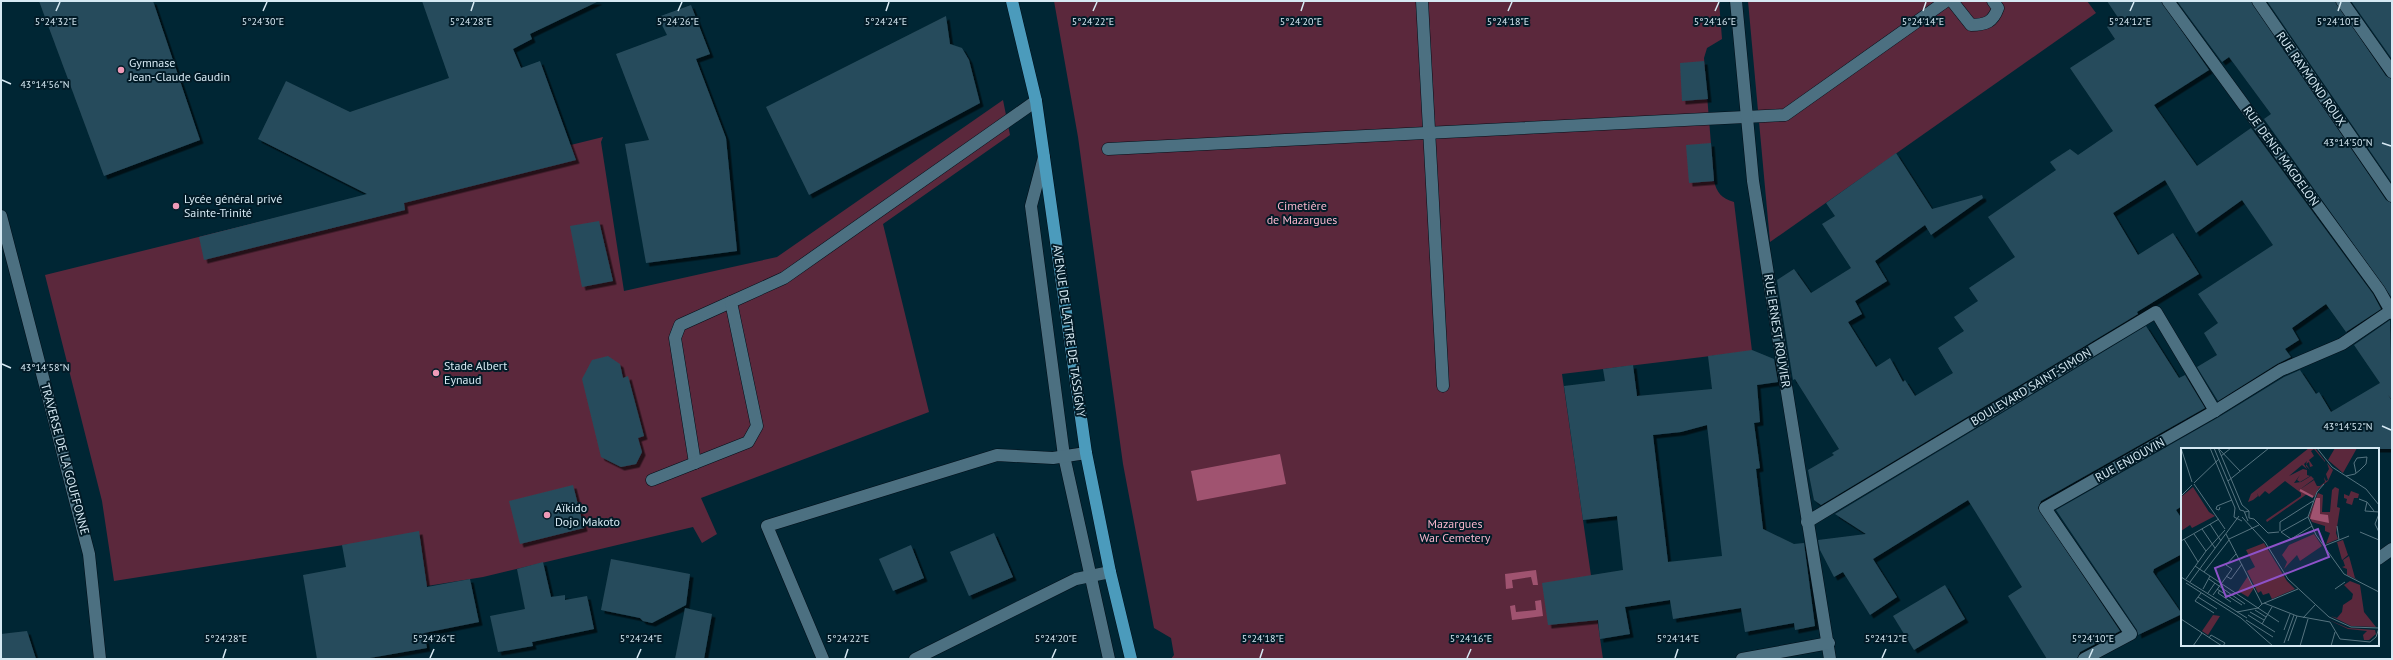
<svg xmlns="http://www.w3.org/2000/svg" width="2393" height="660" font-family="'PT Sans',sans-serif">
  <style>
    .green { fill: #5b283c }
    .water { fill: #a05370 }
    .building { fill: #284b5b; fill-rule: evenodd; filter: url(#shadow) }
    .lines { fill: none; stroke-linecap: round; stroke-linejoin: round }
    .lane-casing { stroke: #000e18; stroke-width: 13 }
    .street-casing { stroke: #000e18; stroke-width: 13 }
    .primary-casing { stroke: #000e18; stroke-width: 13 }
    .lane { stroke: #4c7081; stroke-width: 12 }
    .street { stroke: #4c7081; stroke-width: 12 }
    .primary { stroke: #4b9bbc; stroke-width: 12 }
    .ticks { fill: none; stroke: #d6e9f3; stroke-width: 1.5 }
    .poi-dot { fill: #ef9ab8; stroke: #021b27; stroke-width: 1.5 }
    .labels { text-anchor: middle; stroke-width: 4; stroke-linejoin: round; paint-order: stroke }
    .poi-label { font-size: 12px; fill: #d6e9f3; stroke: #021b27; text-anchor: start }
    .street-label { font-size: 12px; fill: #d6e9f3; stroke: #021b27 }
    .park-label { font-size: 12px; fill: #f8b6cc; stroke: #021b27 }
    .inset-river { fill: none; stroke: #a05370; stroke-width: 2 }
    .inset-road { fill: none; stroke: #567480; stroke-width: 1 }
    .view { fill: #8d52c9; fill-opacity: 0.15; stroke: #8d52c9; stroke-width: 2 }
    .inset-edge { fill: none; stroke: #d6e9f3; stroke-width: 2 }
    .ticks-label { font-size: 10px; text-anchor: middle; fill: #d6e9f3; stroke: #021b27; stroke-width: 4; stroke-linejoin: round; paint-order: stroke }
  </style>
  <defs>
    <filter id="shadow"><feDropShadow dx="3.5" dy="3.5" stdDeviation="0" flood-color="#0009"/></filter>
  </defs>
  <rect width="100%" height="100%" fill="#002634"/>
  <g class="green">
    <path d="M 1054,1 L 1719,1 L 1722,39 L 1707,48 L 1704,58 L 1714,181 C 1717,193 1721,198 1734,202 L 1752,351 L 1562,374 L 1603,659 L 1171,659 L 1174,655 L 1171,638 L 1154,628 L 1123,464 L 1078,137 Z"/>
    <path d="M 1748,1 L 2087,1 L 2096,13 L 1770,242 Z"/>
    <path d="M 1003,100 L 1010,135 L 883,224 L 929,412 L 701,498 L 717,534 L 702,543 L 693,527 L 483,577 L 427,586 L 350,544 L 114,581 L 102,501 L 45,275 L 603,137 L 601,142 L 624,291 L 777,257 Z"/>
  </g>
  <g class="water">
    <path d="M 1280,454 L 1286,484 L 1197,501 L 1191,471 Z"/>
    <path d="M 1536,570 L 1538,585 L 1533,585 L 1531,577 L 1512,580 L 1513,588 L 1506,589 L 1505,574 Z"/>
    <path d="M 1541,600 L 1543,616 L 1512,620 L 1510,606 L 1515,605 L 1516,612 L 1536,610 L 1535,601 Z"/>
  </g>
  <g class="building">
    <path d="M 39,1 L 153,1 L 200,140 L 104,176 Z"/>
    <path d="M 422,1 L 599,1 L 530,34 L 532,39 L 513,49 L 521,68 L 540,61 L 576,160 L 404,203 L 405,210 L 204,260 L 199,237 L 367,194 L 258,139 L 286,81 L 350,112 L 449,78 Z"/>
    <path d="M 2107,1 L 2161,1 L 2209,70 L 2154,105 L 2197,166 L 2251,128 L 2373,294 L 2381,309 L 2346,332 L 2326,304 L 2292,328 L 2299,340 L 2285,349 L 2291,357 L 2277,364 L 2218,401 L 2197,367 L 2217,355 L 2204,333 L 2218,323 L 2198,294 L 2273,245 L 2242,200 L 2196,233 L 2165,180 L 2113,213 L 2138,255 L 2173,233 L 2199,274 L 2137,312 L 2138,314 L 1821,505 L 1814,500 L 1808,470 L 1834,455 L 1832,453 L 1839,449 L 1795,379 L 1793,380 L 1777,280 L 1794,269 L 1811,293 L 1851,268 L 1822,224 L 1835,216 L 1826,203 L 1896,153 L 1932,209 L 1982,195 L 1983,198 L 1931,235 L 1925,225 L 1875,261 L 1887,281 L 1855,301 L 1862,314 L 1848,322 L 1876,367 L 1890,358 L 1903,382 L 1905,380 L 1915,396 L 1953,373 L 1938,348 L 1964,331 L 1954,317 L 1978,301 L 1969,288 L 2015,257 L 1988,217 L 2056,170 L 2050,162 L 2070,149 L 2078,155 L 2113,131 L 2070,68 L 2115,39 L 2107,27 L 2119,19 Z"/>
    <path d="M 2177,1 L 2251,1 L 2386,200 L 2392,203 L 2392,298 L 2264,119 L 2271,114 L 2229,57 L 2222,62 Z"/>
    <path d="M 2267,1 L 2335,1 L 2386,76 L 2392,79 L 2392,183 Z"/>
    <path d="M 2351,1 L 2392,1 L 2392,59 Z"/>
    <path d="M 691,5 L 710,54 L 696,59 L 726,138 L 737,251 L 646,263 L 625,144 L 649,140 L 616,54 L 667,35 L 658,17 Z"/>
    <path d="M 946,16 L 950,44 L 962,48 L 969,60 L 980,103 L 809,195 L 766,107 Z"/>
    <path d="M 1704,61 L 1708,99 L 1682,101 L 1680,63 Z"/>
    <path d="M 1711,143 L 1714,181 L 1689,183 L 1686,145 Z"/>
    <path d="M 599,221 L 613,281 L 582,287 L 570,226 Z"/>
    <path d="M 2390,320 L 2392,400 L 2388,395 L 2392,401 L 2392,449 L 2182,449 L 2182,506 L 2176,510 L 2182,519 L 2182,554 L 2154,569 L 2153,572 L 2182,614 L 2138,635 L 2137,630 L 2056,510 L 2219,417 L 2284,377 L 2300,370 L 2316,394 L 2319,392 L 2331,412 L 2380,383 L 2354,345 Z"/>
    <path d="M 2146,326 L 2179,378 L 2185,375 L 2205,408 L 2041,501 L 2038,508 L 2120,631 L 2080,652 L 2077,659 L 2047,659 L 2008,596 L 2022,587 L 1968,500 L 1873,559 L 1897,597 L 1870,615 L 1843,572 L 1834,577 L 1820,550 L 1818,540 L 1866,534 L 1835,514 Z"/>
    <path d="M 1752,350 L 1774,359 L 1778,382 L 1757,385 L 1760,422 L 1754,423 L 1760,468 L 1756,469 L 1763,529 L 1794,544 L 1804,543 L 1815,626 L 1795,630 L 1794,623 L 1745,632 L 1741,608 L 1673,619 L 1670,600 L 1625,607 L 1630,634 L 1600,639 L 1598,620 L 1548,625 L 1542,583 L 1623,570 L 1617,516 L 1583,520 L 1564,386 L 1605,381 L 1603,369 L 1633,365 L 1637,396 L 1712,389 L 1708,356 ZM 1707,425 L 1722,556 L 1668,562 L 1653,435 L 1681,432 Z"/>
    <path d="M 608,356 L 620,364 L 623,378 L 628,376 L 644,436 L 638,438 L 642,452 L 636,464 L 621,467 L 601,457 L 582,379 L 592,360 Z"/>
    <path d="M 573,485 L 584,528 L 520,544 L 509,501 Z"/>
    <path d="M 419,531 L 427,587 L 470,579 L 479,622 L 424,633 L 427,648 L 364,659 L 317,659 L 303,575 L 346,567 L 342,545 Z"/>
    <path d="M 994,533 L 1013,577 L 969,596 L 950,552 Z"/>
    <path d="M 911,545 L 924,578 L 893,591 L 879,559 Z"/>
    <path d="M 611,559 L 690,574 L 686,605 L 652,623 L 643,621 L 640,618 L 601,610 Z"/>
    <path d="M 543,562 L 551,597 L 565,595 L 565,600 L 587,596 L 594,629 L 532,642 L 533,646 L 498,652 L 490,616 L 525,609 L 517,569 Z"/>
    <path d="M 1945,585 L 1965,619 L 1914,650 L 1893,616 Z"/>
    <path d="M 685,608 L 712,614 L 704,659 L 675,659 Z"/>
    <path d="M 27,631 L 36,659 L 1,659 L 1,634 Z"/>
  </g>
  <g class="lines">
    <defs>
      <g id="lane">
        <path d="M 1422,1 L 1443,386"/>
        <path d="M 1952,1 L 1971,25 C 1986,25 1993,22 1998,8 L 1993,1"/>
        <path d="M 1108,149 L 1785,115 L 1946,1"/>
        <path d="M 1044,157 L 1031,206 L 1047,327 L 1064,456 L 1109,659"/>
        <path d="M 695,463 L 675,338 L 680,325 L 731,302"/>
        <path d="M 652,480 L 748,442 L 757,426 L 731,302 L 784,278 L 1036,101"/>
        <path d="M 823,659 L 767,526 L 997,455 L 1053,458 L 1086,453"/>
        <path d="M 915,659 L 1076,579 L 1110,572"/>
      </g>
      <g id="street">
        <path d="M 1736,1 L 1753,181 L 1830,659"/>
        <path d="M 2168,1 L 2379,290 L 2392,313"/>
        <path d="M 2258,1 L 2392,196"/>
        <path d="M 2342,1 L 2392,72"/>
        <path d="M 1,216 L 89,554 L 100,659"/>
        <path d="M 1807,522 L 2156,312 L 2215,411"/>
        <path d="M 2378,559 L 2392,549"/>
        <path d="M 1742,659 L 1829,643"/>
        <path d="M 2084,659 L 2131,634 L 2045,508 L 2215,411 L 2281,370 L 2342,344 L 2392,310"/>
      </g>
      <path id="primary" d="M 1012,1 L 1036,101 L 1086,453 L 1110,572 L 1131,659"/>
    </defs>
    <use href="#lane" class="lane-casing"/>
    <use href="#street" class="street-casing"/>
    <use href="#primary" class="primary-casing"/>
    <use href="#lane" class="lane"/>
    <use href="#street" class="street"/>
    <use href="#primary" class="primary"/>
  </g>
  <path class="ticks" d="M 56,11 L 60,2M 263,11 L 267,2M 471,11 L 474,2M 678,11 L 682,2M 886,11 L 889,2M 1093,11 L 1097,2M 1301,11 L 1304,2M 1508,11 L 1512,2M 1715,11 L 1719,2M 1923,11 L 1926,2M 2130,11 L 2134,2M 2338,11 L 2341,2M 2,80 L 11,84M 2382,143 L 2391,146M 2,364 L 11,368M 2382,426 L 2391,430M 223,658 L 226,649M 430,658 L 434,649M 637,658 L 641,649M 845,658 L 848,649M 1052,658 L 1056,649M 1260,658 L 1263,649M 1467,658 L 1471,649M 1675,658 L 1678,649M 1882,658 L 1886,649M 2089,658 L 2093,649"/>
  <g class="poi-dot">
    <circle cx="121" cy="70" r="4"/>
    <circle cx="176" cy="206" r="4"/>
    <circle cx="436" cy="373" r="4"/>
    <circle cx="547" cy="515" r="4"/>
  </g>
  <g class="labels">
    <g class="poi-label">
      <text x="129" y="67">Gymnase<tspan x="129" dy="14">Jean-Claude Gaudin</tspan></text>
      <text x="184" y="203">Lycée général privé<tspan x="184" dy="14">Sainte-Trinité</tspan></text>
      <text x="444" y="370">Stade Albert<tspan x="444" dy="14">Eynaud</tspan></text>
      <text x="555" y="512">Aïkido<tspan x="555" dy="14">Dojo Makoto</tspan></text>
    </g>
    <g class="street-label">
      <text transform="translate(2311 79) rotate(55)" y="4">RUE RAYMOND ROUX</text>
      <text transform="translate(2281 156) rotate(54)" y="4">RUE DENIS MAGDELON</text>
      <text transform="translate(1069 331) rotate(82)" y="4">AVENUE DE LATTRE DE TASSIGNY</text>
      <text transform="translate(1777 331) rotate(81)" y="4">RUE ERNEST ROUVIER</text>
      <text transform="translate(2031 387) rotate(-31)" y="4">BOULEVARD SAINT-SIMON</text>
      <text transform="translate(65 459) rotate(75)" y="4">TRAVERSE DE LA GOUFFONNE</text>
      <text transform="translate(2130 460) rotate(-29)" y="4">RUE ENJOUVIN</text>
    </g>
    <g class="park-label">
      <text x="1302" y="210">Cimetière<tspan x="1302" dy="14">de Mazargues</tspan></text>
      <text x="1455" y="528">Mazargues<tspan x="1455" dy="14">War Cemetery</tspan></text>
    </g>
  </g>
  <g transform="translate(2181 448)">
    <rect width="198" height="198" fill="#002634"/>
    <path d="M 128,0 L 134,0 L 144,13 L 144,14 L 133,1 L 130,3 L 133,8 L 128,12 L 132,18 L 129,19 L 128,14 L 125,16 L 129,22 L 125,18 L 125,16 L 126,13 L 123,16 L 126,21 L 121,17 L 108,28 L 122,21 L 126,22 L 126,27 L 129,28 L 119,34 L 116,32 L 119,27 L 113,35 L 120,34 L 130,28 L 133,31 L 118,42 L 133,32 L 136,38 L 139,38 L 144,34 L 143,29 L 145,33 L 147,32 L 145,26 L 148,21 L 146,15 L 152,22 L 147,33 L 138,40 L 133,49 L 126,46 L 86,74 L 85,72 L 120,48 L 120,45 L 104,33 L 88,46 L 84,43 L 78,49 L 76,45 L 77,48 L 72,52 L 62,56 L 67,54 L 70,46 ZM 154,0 L 176,0 L 162,25 L 147,12 ZM 12,39 L 28,64 L 34,68 L 11,80 L 9,77 L 0,83 L 0,49 ZM 154,39 L 158,41 L 156,59 L 159,60 L 155,85 L 157,91 L 145,96 L 149,85 L 144,83 L 144,78 L 131,74 L 128,68 L 137,45 L 142,47 L 141,64 L 149,64 L 151,42 ZM 170,43 L 178,46 L 177,50 L 173,50 L 171,57 L 165,55 L 166,51 L 163,50 L 163,46 L 168,48 ZM 133,86 L 141,98 L 119,113 L 116,107 L 103,121 L 106,114 L 101,107 L 108,97 ZM 162,92 L 167,107 L 161,112 L 156,94 L 145,98 L 159,93 ZM 83,95 L 106,133 L 114,141 L 91,151 L 88,145 L 82,147 L 80,143 L 77,145 L 66,123 L 74,119 L 65,102 ZM 168,108 L 174,130 L 177,132 L 166,127 L 166,121 L 161,119 L 164,118 L 162,112 ZM 67,128 L 73,140 L 67,149 L 57,143 ZM 169,133 L 179,137 L 183,164 L 195,179 L 170,178 L 150,168 L 156,170 L 161,164 L 162,157 L 171,151 L 172,146 L 163,137 ZM 32,167 L 39,168 L 27,187 L 21,183 ZM 146,171 L 167,180 L 194,182 L 195,186 L 188,192 L 183,192 L 182,187 L 186,183 L 167,181 Z" fill="#5b283c"/>
    <path d="M 135,50 L 139,50 L 139,66 L 147,67 L 148,75 L 129,71 Z" fill="#a05370"/>
    <path class="inset-river" d="M 119,42 L 132,49"/>
    <path class="inset-road" d="M 0,0 L 11,34M 29,0 L 54,60 L 53,69 L 61,73M 33,0 L 59,62M 37,0 L 61,57 L 68,63 L 64,64M 136,0 L 151,19 L 185,41 L 198,57M 38,1 L 59,23M 40,8 L 50,0M 165,28 L 174,26 L 179,22 L 185,16 L 186,9 L 176,10 L 173,15 L 175,25M 47,33 L 88,0M 13,35 L 38,11M 13,36 L 44,81M 143,36 L 136,44 L 127,69 L 135,87 L 163,126 L 198,144M 0,48 L 11,37M 178,51 L 186,54 L 193,63M 186,54 L 184,63 L 198,64M 39,59 L 38,62 L 35,61 L 36,58 L 51,52M 59,62 L 63,63 L 67,73M 68,63 L 68,70 L 73,71 L 87,85 L 98,84M 198,66 L 194,76 L 198,84M 61,69 L 84,94 L 107,131 L 148,169 L 170,179 L 198,180M 29,76 L 40,93M 156,78 L 158,92M 21,81 L 34,100M 99,83 L 99,74 L 132,53M 100,84 L 110,91 L 131,78M 100,84 L 127,69M 179,84 L 198,92M 13,86 L 25,103M 45,86 L 81,156M 3,91 L 17,114M 48,91 L 78,77M 0,93 L 38,71M 143,98 L 168,88M 14,118 L 86,166M 23,124 L 48,92M 45,128 L 50,131 L 61,116M 0,129 L 66,170M 5,131 L 25,103 L 44,82M 28,131 L 64,156M 9,134 L 58,68M 5,135 L 60,170 L 92,198M 22,141 L 29,128M 36,141 L 61,157M 154,141 L 164,134M 39,142 L 37,145 L 50,154M 20,145 L 14,153 L 33,165M 27,145 L 34,135M 32,147 L 51,121 L 45,117 L 55,106M 17,149 L 36,161M 83,155 L 116,168 L 149,174 L 159,191 L 189,194 L 195,189 L 198,180M 74,162 L 85,169M 56,164 L 77,160 L 81,156 L 117,141M 69,164 L 83,172M 86,166 L 98,174M 67,167 L 94,184M 122,170 L 134,157M 0,171 L 41,198M 65,172 L 92,189M 81,176 L 91,159M 103,182 L 109,166M 28,190 L 30,187 L 44,195 L 42,198M 107,193 L 116,168M 103,195 L 113,167M 12,198 L 21,185M 119,198 L 127,171M 150,198 L 154,184"/>
    <path class="view" d="M 137,81 L 148,109 L 45,149 L 34,120 Z"/>
    <rect width="198" height="198" class="inset-edge"/>
  </g>
  <g class="ticks-label">
    <text x="263" y="25">5°24'30"E</text>
    <text x="471" y="25">5°24'28"E</text>
    <text x="678" y="25">5°24'26"E</text>
    <text x="886" y="25">5°24'24"E</text>
    <text x="1093" y="25">5°24'22"E</text>
    <text x="1301" y="25">5°24'20"E</text>
    <text x="1508" y="25">5°24'18"E</text>
    <text x="1715" y="25">5°24'16"E</text>
    <text x="1923" y="25">5°24'14"E</text>
    <text x="2130" y="25">5°24'12"E</text>
    <text x="2338" y="25">5°24'10"E</text>
    <text x="56" y="25">5°24'32"E</text>
    <text x="45" y="88">43°14'56"N</text>
    <text x="2348" y="146">43°14'50"N</text>
    <text x="45" y="371">43°14'58"N</text>
    <text x="2348" y="430">43°14'52"N</text>
    <text x="226" y="642">5°24'28"E</text>
    <text x="434" y="642">5°24'26"E</text>
    <text x="641" y="642">5°24'24"E</text>
    <text x="848" y="642">5°24'22"E</text>
    <text x="1056" y="642">5°24'20"E</text>
    <text x="1263" y="642">5°24'18"E</text>
    <text x="1471" y="642">5°24'16"E</text>
    <text x="1678" y="642">5°24'14"E</text>
    <text x="1886" y="642">5°24'12"E</text>
    <text x="2093" y="642">5°24'10"E</text>
  </g>
  <rect width="2393" height="660" fill="none" stroke="#d6e9f3" stroke-width="4"/>
</svg>
